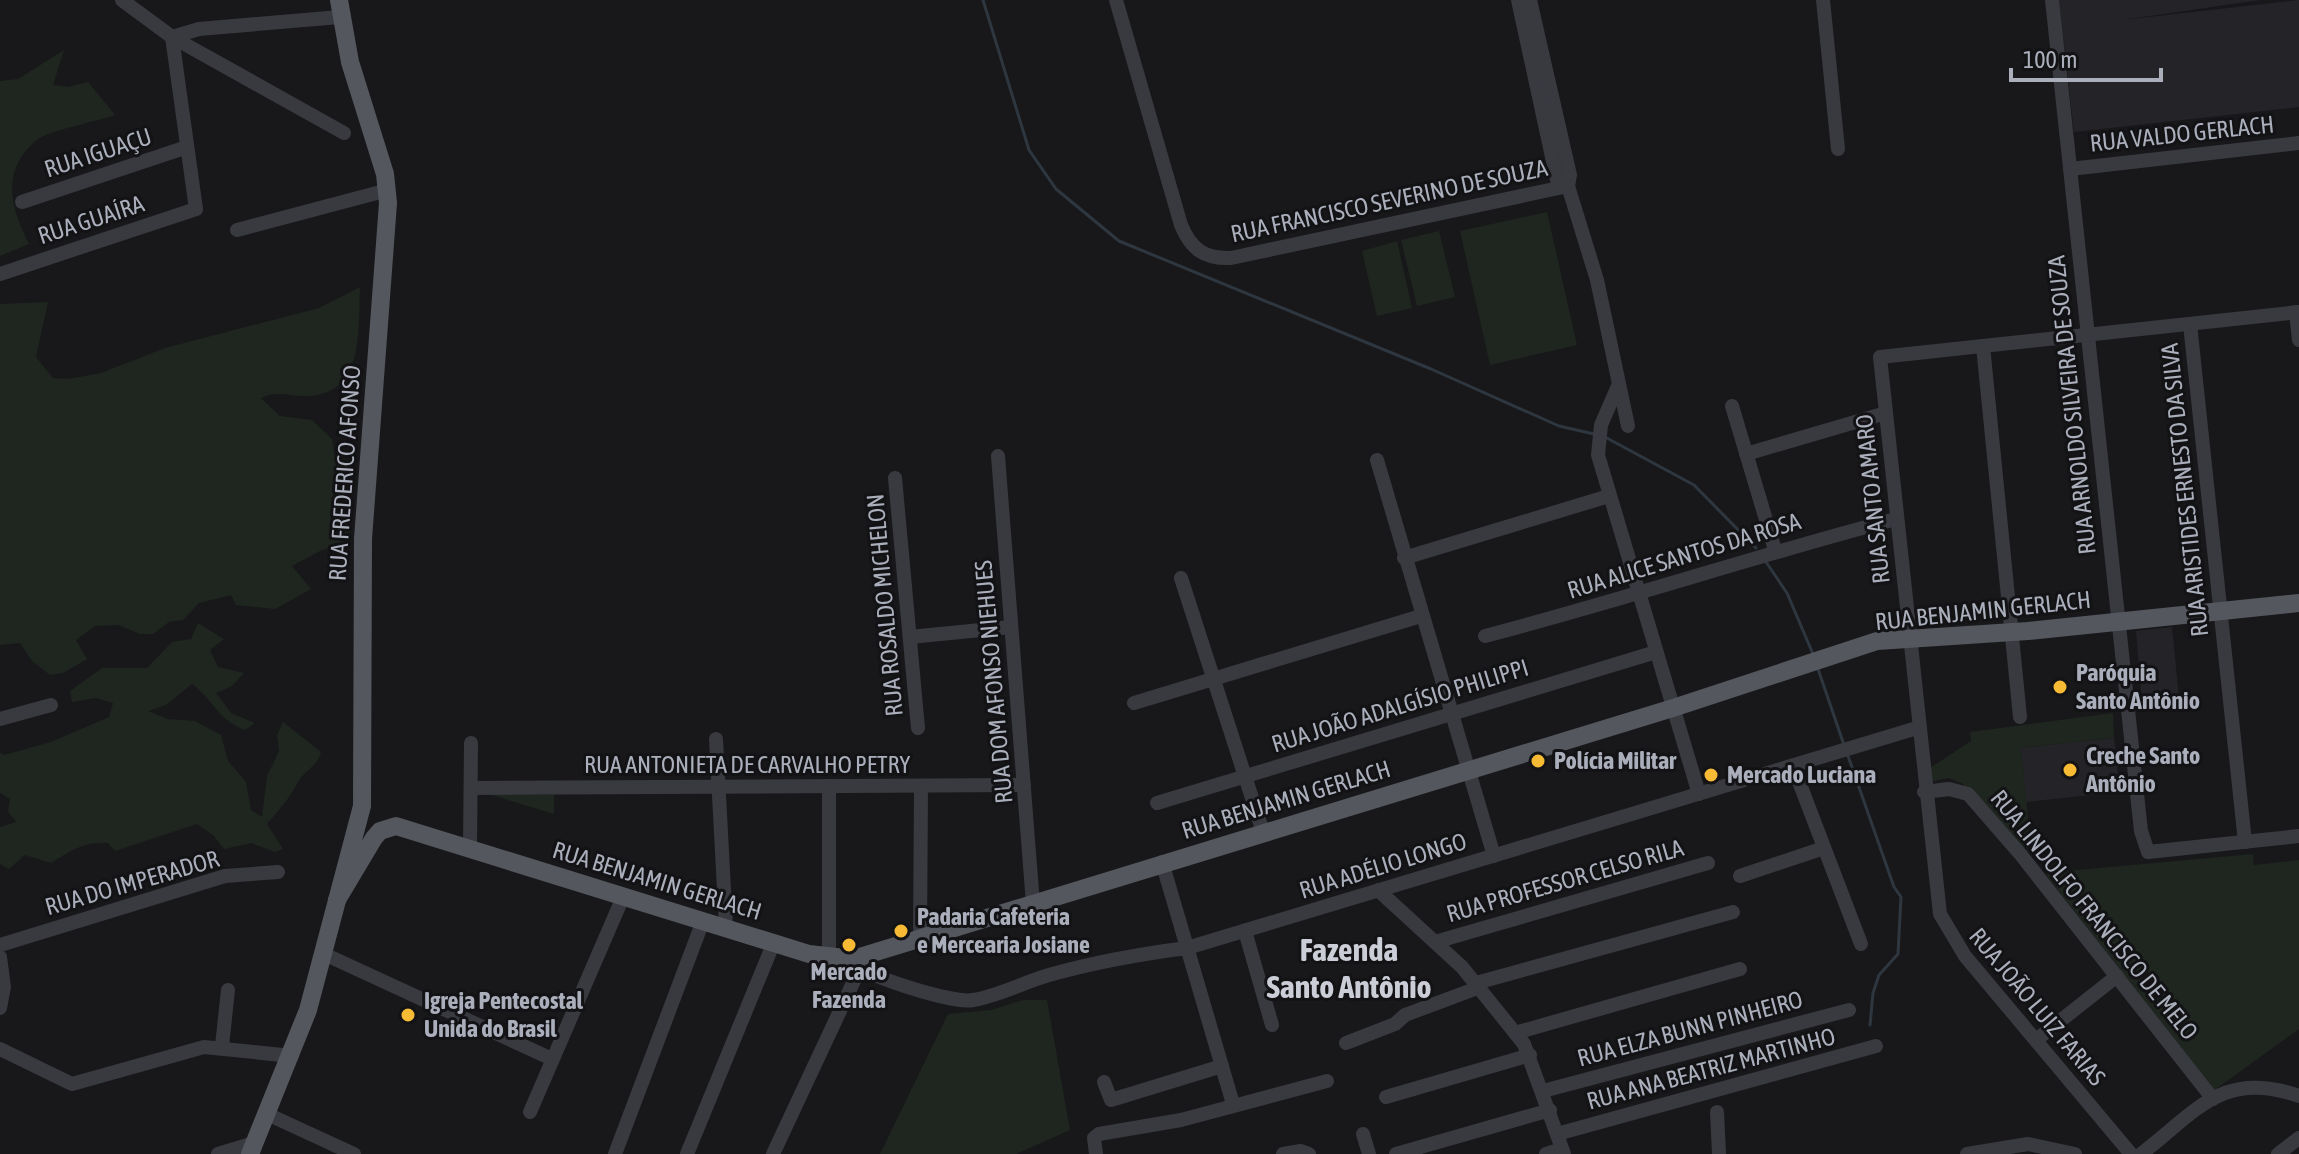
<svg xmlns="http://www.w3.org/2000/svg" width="2299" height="1154" font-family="'Asap Condensed',sans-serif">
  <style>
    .built { fill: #242428 }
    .green { fill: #1e261f }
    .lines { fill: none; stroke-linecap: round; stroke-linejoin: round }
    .stream { stroke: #2e373f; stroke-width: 3 }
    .minor { stroke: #393a40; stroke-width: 14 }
    .major { stroke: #55575f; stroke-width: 18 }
    .poi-dot { fill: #f7ba34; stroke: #131316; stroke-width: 3 }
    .labels { text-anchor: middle; stroke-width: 6; stroke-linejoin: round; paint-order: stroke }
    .street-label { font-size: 24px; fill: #aaafbb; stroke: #131316 }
    .poi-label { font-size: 24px; font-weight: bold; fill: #aaafbb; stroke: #131316; text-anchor: start }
    .district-label { font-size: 32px; font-weight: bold; fill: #ccced7; stroke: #131316 }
  </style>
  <rect width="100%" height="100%" fill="#18181b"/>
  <g class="built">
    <path d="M 2059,0 L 2260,0 L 2122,20 L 2299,0 L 2299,107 L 2074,132 Z"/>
    <path d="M 2172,627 L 2180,708 L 2143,712 L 2136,631 Z"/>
    <path d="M 2114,738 L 2120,792 L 2026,802 L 2021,748 Z"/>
  </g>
  <g class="green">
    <path d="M 64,50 L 53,85 L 68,87 L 88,82 L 115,115 C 98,121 49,131 38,139 C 0,170 10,206 29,244 L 0,256 L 0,81 L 18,79 Z"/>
    <path d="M 1547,212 L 1577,345 L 1490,365 L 1460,231 Z"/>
    <path d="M 1439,231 L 1455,297 L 1417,306 L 1401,240 Z"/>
    <path d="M 1397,241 L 1412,308 L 1377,316 L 1362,251 Z"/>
    <path d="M 360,287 C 358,329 365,393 309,396 C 291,397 279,390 261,398 L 280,416 L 312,420 L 332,439 L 336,464 L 346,480 L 352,518 L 348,541 L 320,551 L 292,566 L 311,589 L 275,609 L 236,605 L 231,595 L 199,603 L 183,620 L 169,622 L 153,634 L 140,634 L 118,625 L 95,626 L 76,640 L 87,659 L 63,673 L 50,675 L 32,661 L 20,643 L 0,645 L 0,304 L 48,302 L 36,357 L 53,378 L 68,379 L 101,373 L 165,348 L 319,308 Z"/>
    <path d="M 198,623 L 224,639 L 210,650 L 218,667 L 244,673 L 232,686 L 216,693 L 231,713 L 255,723 L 245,730 C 215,718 216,702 192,684 L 166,705 L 148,711 L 168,719 L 195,721 L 221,735 L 228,761 L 246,782 L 251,810 L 262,817 L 267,776 L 279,751 L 277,735 L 283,722 L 321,752 C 317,767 305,770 298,782 C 290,798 279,810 267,824 L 283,849 L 275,852 L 251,843 L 224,849 L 214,836 L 197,824 L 115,851 L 108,843 C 85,841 70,851 51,863 L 25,855 L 9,869 L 0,864 L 0,827 L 16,822 L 8,811 L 10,799 L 0,793 L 0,753 L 4,755 L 51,742 L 109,717 L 113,703 L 95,698 L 72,702 L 70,691 L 102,668 L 147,668 L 172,642 L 191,639 Z"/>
    <path d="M 2113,713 L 2114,738 L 2021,748 L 2031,848 L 2020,848 L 1963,784 L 1949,778 L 1929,782 L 1927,770 L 1971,741 L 1970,732 Z"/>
    <path d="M 485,793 L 554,795 L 554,814 Z"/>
    <path d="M 2253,854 L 2254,865 L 2299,860 L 2299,1029 L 2213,1091 L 2045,873 Z"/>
    <path d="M 1023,1000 L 1047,1000 L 1070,1130 L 1016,1154 L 880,1154 L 948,1014 L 991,1010 Z"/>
  </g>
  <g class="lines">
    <g class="stream">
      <path d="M 983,0 L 1029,150 L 1056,189 L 1119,241 L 1431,369 L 1559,426 L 1594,434"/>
      <path d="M 1605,437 L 1694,485 L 1756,548"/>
      <path d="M 1766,562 L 1787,593 L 1813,654"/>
      <path d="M 1818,669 L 1844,745"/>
      <path d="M 1848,756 L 1894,887 L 1901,897 L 1898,954 L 1879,975 L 1873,993 L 1870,1025"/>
    </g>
    <g class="minor">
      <path d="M 122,0 L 172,37 L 344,133"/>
      <path d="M 1116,0 L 1181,225 C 1191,249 1204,259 1231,258 L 1568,186"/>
      <path d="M 1518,0 L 1557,180 L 1568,186"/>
      <path d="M 1530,0 L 1570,175 L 1568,186 L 1597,280 L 1628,426"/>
      <path d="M 1823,0 L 1838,149"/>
      <path d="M 2052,0 L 2141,831 L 2148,852 L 2299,836"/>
      <path d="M 172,37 L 199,29 L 340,17"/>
      <path d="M 2070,169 L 2299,143"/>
      <path d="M 22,202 L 187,147"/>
      <path d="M 237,230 L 388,190"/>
      <path d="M 0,274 L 196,209 L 172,37"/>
      <path d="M 2296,312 L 2299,340"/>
      <path d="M 2190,324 L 2245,842"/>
      <path d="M 1983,346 L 2020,717"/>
      <path d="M 1618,386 L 1601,425 L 1598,455 L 1699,794"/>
      <path d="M 1732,406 L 1775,550"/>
      <path d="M 1746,454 L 1886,413"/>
      <path d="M 998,456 L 1033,904"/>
      <path d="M 1377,460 L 1494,856"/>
      <path d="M 895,478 L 918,728"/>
      <path d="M 1404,558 L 1609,496"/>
      <path d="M 1181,578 L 1263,832"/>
      <path d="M 1485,636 C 1623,600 1758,555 1896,519"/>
      <path d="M 910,637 L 1011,627"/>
      <path d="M 1134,703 L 1421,616"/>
      <path d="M 0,719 L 51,705"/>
      <path d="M 716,739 L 726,927"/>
      <path d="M 1793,766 L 1861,944"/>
      <path d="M 829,786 L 829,958"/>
      <path d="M 471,788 L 1024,785"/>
      <path d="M 1924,792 L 1949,789 L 1968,794 L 2021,855 L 2213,1099"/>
      <path d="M 1157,803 L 1656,652"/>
      <path d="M 470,848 L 471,743"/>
      <path d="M 1162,862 L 1233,1104"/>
      <path d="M 1740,876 L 1824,848"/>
      <path d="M 1378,890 L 1462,967 L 1524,1044 L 1564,1154"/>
      <path d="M 1245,931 L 1272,1025"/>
      <path d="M 920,940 L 921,786"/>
      <path d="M 1435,942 L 1708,863"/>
      <path d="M 0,945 L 225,876 L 278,872"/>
      <path d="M 324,954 L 552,1059"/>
      <path d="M 0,957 L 4,987 L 0,1008"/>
      <path d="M 846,959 C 859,974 952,1004 973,1000 C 999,996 1024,982 1049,975 C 1095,962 1140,954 1187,948 L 1917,728"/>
      <path d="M 1476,983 L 1733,912"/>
      <path d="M 1515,1033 L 1740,969"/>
      <path d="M 2036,1040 L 2117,976"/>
      <path d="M 1346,1043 L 1395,1024 L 1405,1015 L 1480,987"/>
      <path d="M 222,1046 L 228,990"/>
      <path d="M 0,1049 L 72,1084 L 204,1047 L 292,1056"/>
      <path d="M 1104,1082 L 1111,1100 L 1222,1066"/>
      <path d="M 1543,1091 L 1849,1010"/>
      <path d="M 1386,1097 L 1530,1055"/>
      <path d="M 530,1112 L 623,897"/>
      <path d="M 1717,1112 L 1719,1154"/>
      <path d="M 267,1114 L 354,1154"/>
      <path d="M 1363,1134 L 1369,1154"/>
      <path d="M 1557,1134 L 1876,1046"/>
      <path d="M 218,1154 L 254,1143"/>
      <path d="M 615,1154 L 703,921"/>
      <path d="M 687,1154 L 774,942"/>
      <path d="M 773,1154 L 860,968"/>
      <path d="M 1096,1154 L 1094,1138 L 1099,1134 L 1181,1120 L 1327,1081"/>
      <path d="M 1283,1154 L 1301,1151 L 1309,1154"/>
      <path d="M 1396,1154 L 1550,1110"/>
      <path d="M 1546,1154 L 1562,1149"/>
      <path d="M 1967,1154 L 2028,1144 L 2075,1154"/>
      <path d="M 2131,1154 L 1965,956 L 1940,914 L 1880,357 L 2299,312"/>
      <path d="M 2141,1154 C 2197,1111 2223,1069 2299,1096"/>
      <path d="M 2278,1154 L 2299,1138"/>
    </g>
    <g class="major">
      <path d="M 337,900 L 374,838 L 380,831 L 396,826 L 809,954 L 853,959 L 1673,708 L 1877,641 L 2028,631 L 2299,603"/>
      <path d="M 250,1154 L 308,1010 L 362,806 L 363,539 L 388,203 L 385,174 L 350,62 L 339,0"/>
    </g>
  </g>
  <g class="poi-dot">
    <circle cx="2060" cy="687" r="8"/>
    <circle cx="1538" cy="761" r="8"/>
    <circle cx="2070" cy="770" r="8"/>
    <circle cx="1711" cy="775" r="8"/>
    <circle cx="901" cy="931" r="8"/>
    <circle cx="849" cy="945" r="8"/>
    <circle cx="408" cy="1015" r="8"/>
  </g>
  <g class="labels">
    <g class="street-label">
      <text transform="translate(2182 134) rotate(-6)" y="8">RUA VALDO GERLACH</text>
      <text transform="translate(98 153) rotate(-18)" y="8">RUA IGUAÇU</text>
      <text transform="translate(1389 201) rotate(-12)" y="8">RUA FRANCISCO SEVERINO DE SOUZA</text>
      <text transform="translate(91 220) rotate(-18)" y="8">RUA GUAÍRA</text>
      <text transform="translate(2072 405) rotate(-96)" y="8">RUA ARNOLDO SILVEIRA DE SOUZA</text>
      <text transform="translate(345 473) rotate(-86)" y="8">RUA FREDERICO AFONSO</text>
      <text transform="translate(2185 490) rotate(-96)" y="8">RUA ARISTIDES ERNESTO DA SILVA</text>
      <text transform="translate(1873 499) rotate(-96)" y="8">RUA SANTO AMARO</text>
      <text transform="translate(1684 556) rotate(-17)" y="8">RUA ALICE SANTOS DA ROSA</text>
      <text transform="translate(885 605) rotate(-95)" y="8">RUA ROSALDO MICHELON</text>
      <text transform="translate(1983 611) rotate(-6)" y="8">RUA BENJAMIN GERLACH</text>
      <text transform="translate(994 682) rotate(-95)" y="8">RUA DOM AFONSO NIEHUES</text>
      <text transform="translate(1400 706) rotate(-17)" y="8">RUA JOÃO ADALGÍSIO PHILIPPI</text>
      <text x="747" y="773">RUA ANTONIETA DE CARVALHO PETRY</text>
      <text transform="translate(1286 800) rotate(-17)" y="8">RUA BENJAMIN GERLACH</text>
      <text transform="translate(1383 866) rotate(-17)" y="8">RUA ADÉLIO LONGO</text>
      <text transform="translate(657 881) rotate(17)" y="8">RUA BENJAMIN GERLACH</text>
      <text transform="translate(1565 881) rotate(-16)" y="8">RUA PROFESSOR CELSO RILA</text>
      <text transform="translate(132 883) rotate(-16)" y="8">RUA DO IMPERADOR</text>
      <text transform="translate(2094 915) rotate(51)" y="8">RUA LINDOLFO FRANCISCO DE MELO</text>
      <text transform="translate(2037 1007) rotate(50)" y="8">RUA JOÃO LUIZ FARIAS</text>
      <text transform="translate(1690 1029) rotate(-15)" y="8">RUA ELZA BUNN PINHEIRO</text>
      <text transform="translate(1711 1069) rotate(-15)" y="8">RUA ANA BEATRIZ MARTINHO</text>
    </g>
    <g class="poi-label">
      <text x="2076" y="681">Paróquia<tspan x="2076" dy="28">Santo Antônio</tspan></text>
      <text x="2086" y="764">Creche Santo<tspan x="2086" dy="28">Antônio</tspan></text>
      <text x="1554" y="769">Polícia Militar</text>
      <text x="1727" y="783">Mercado Luciana</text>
      <text x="917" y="925">Padaria Cafeteria<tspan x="917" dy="28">e Mercearia Josiane</tspan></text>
      <text x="849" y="980" text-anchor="middle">Mercado<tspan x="849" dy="28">Fazenda</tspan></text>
      <text x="424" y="1009">Igreja Pentecostal<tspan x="424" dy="28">Unida do Brasil</tspan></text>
    </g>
    <g class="district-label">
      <text x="1349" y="961">Fazenda<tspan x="1349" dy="37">Santo Antônio</tspan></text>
    </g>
  </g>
  <path d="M2011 68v12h150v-12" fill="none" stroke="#aaafbb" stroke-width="4"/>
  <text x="2023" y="68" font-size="24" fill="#aaafbb" stroke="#131316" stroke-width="6" paint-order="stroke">100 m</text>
</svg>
